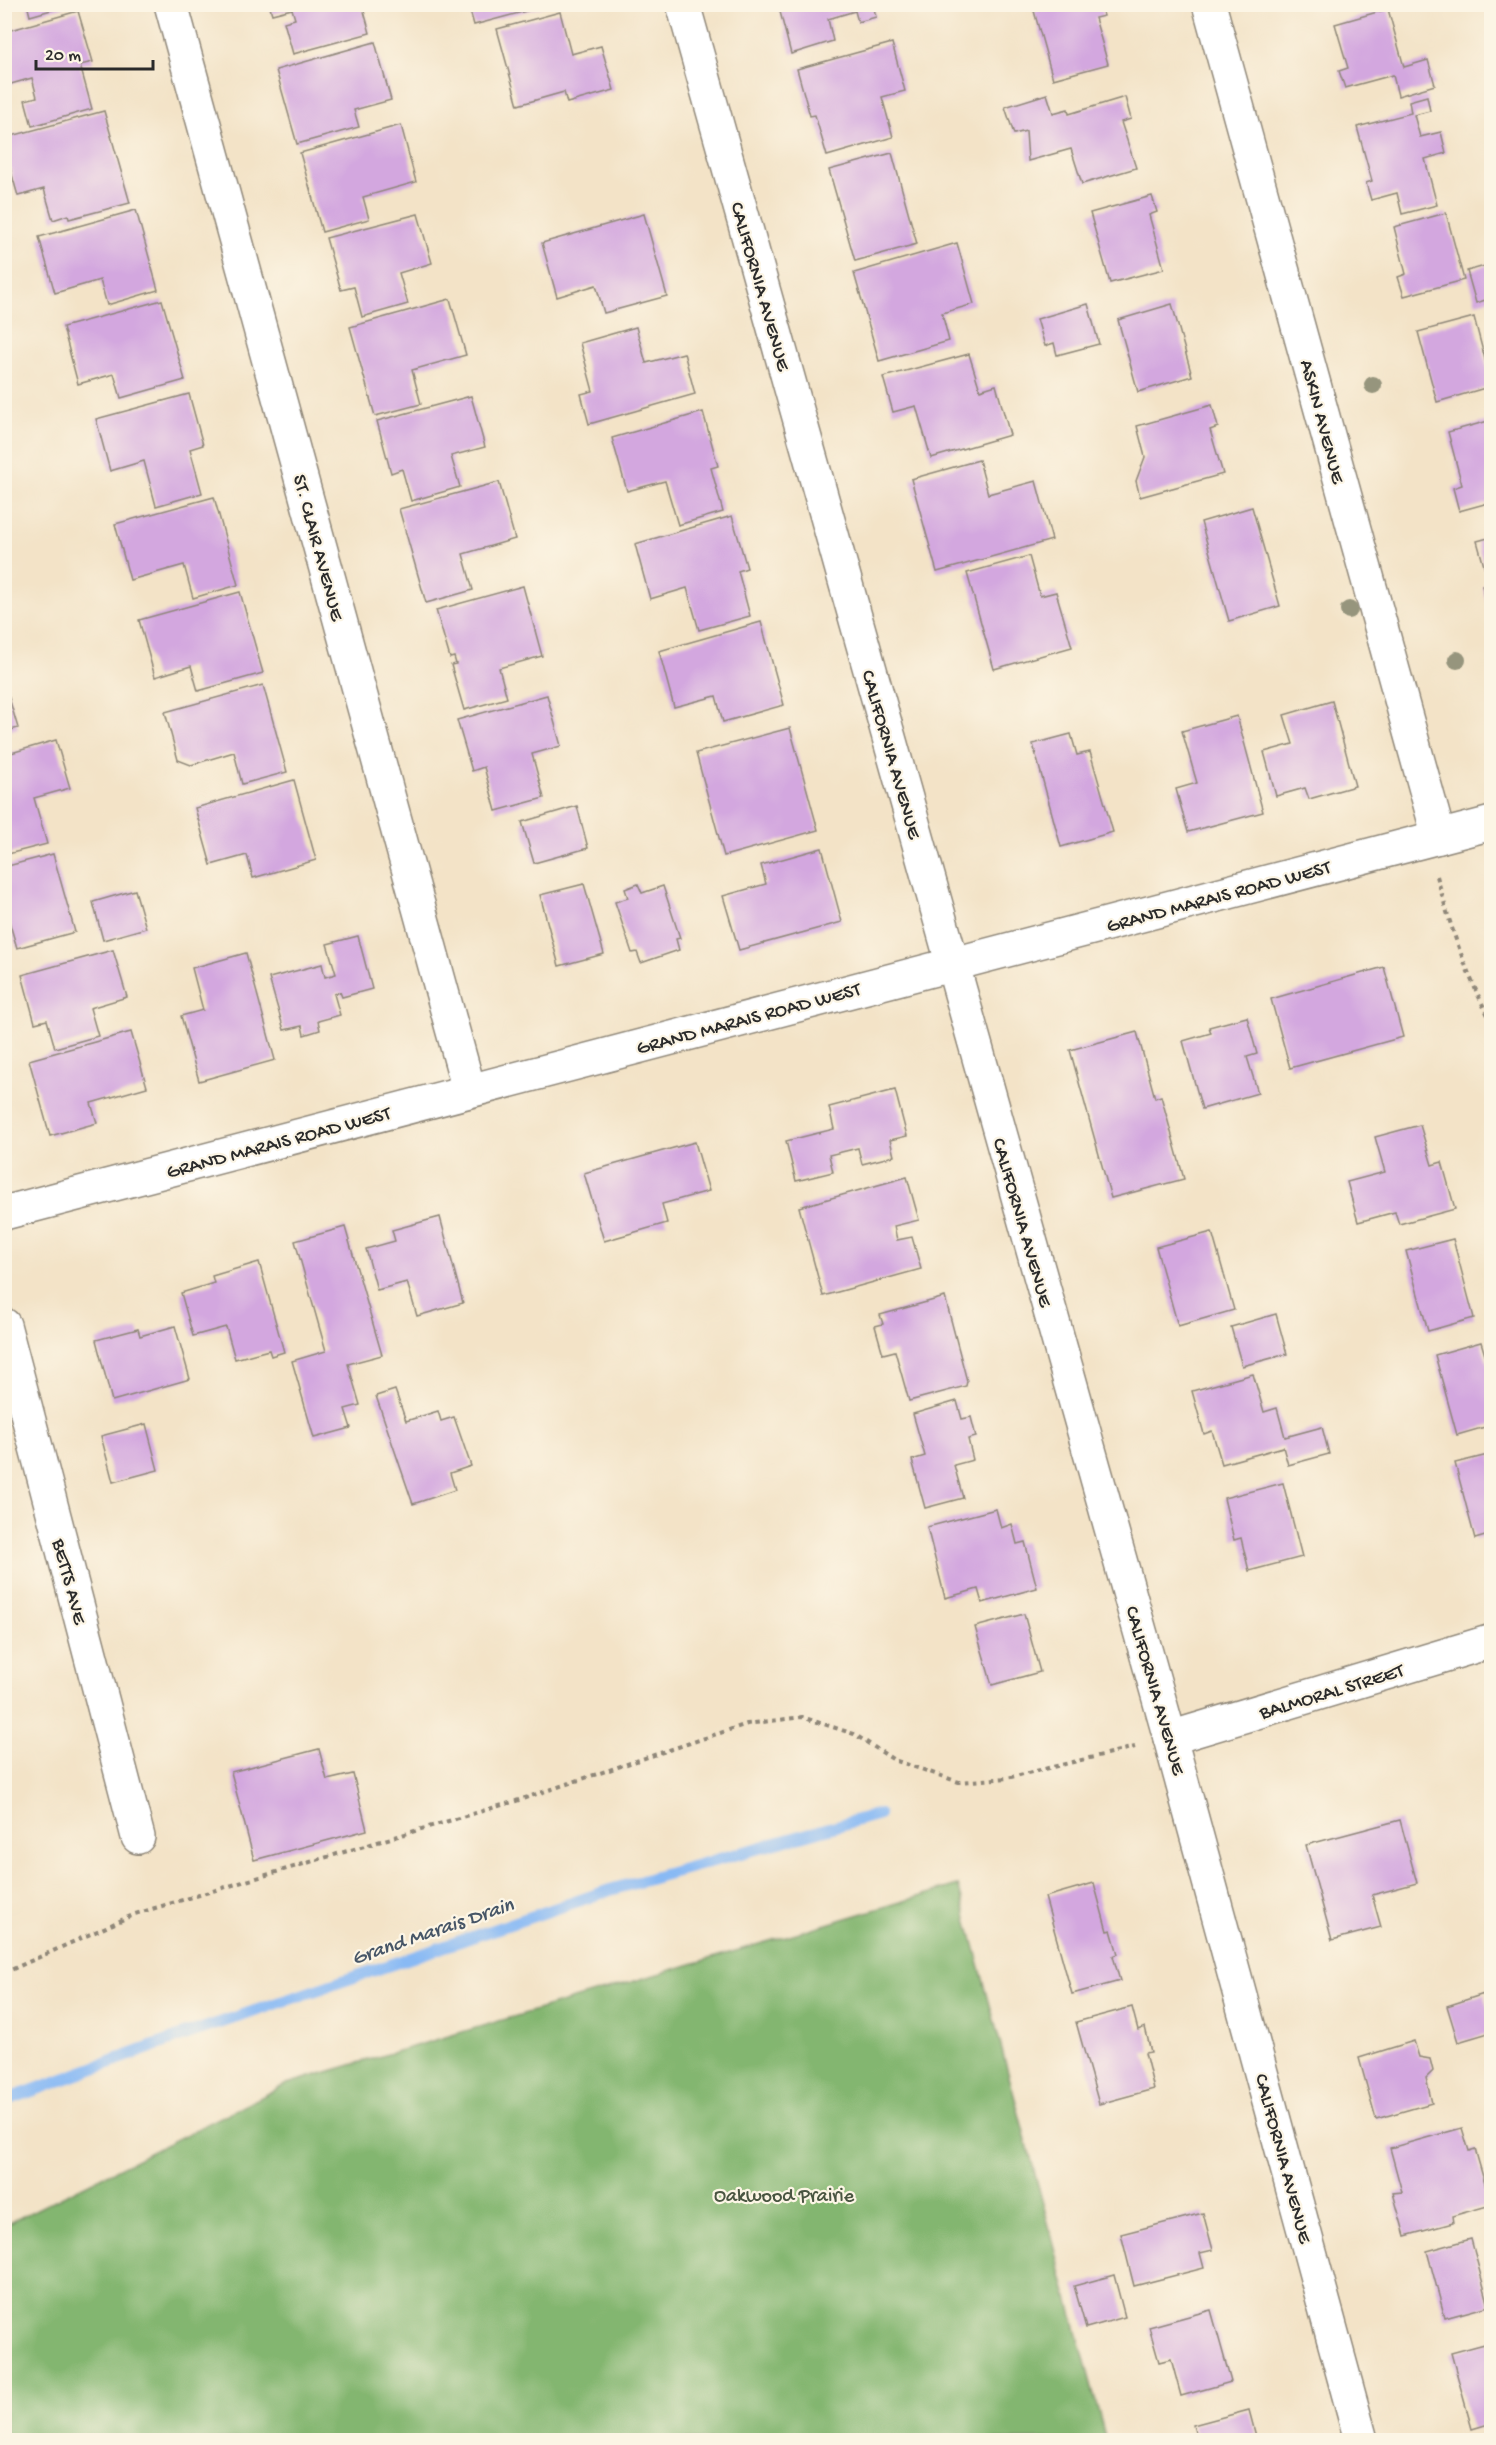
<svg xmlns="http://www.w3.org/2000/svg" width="1496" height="2445" font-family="'Gochi Hand',sans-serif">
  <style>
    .forest { fill: #83b670; stroke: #57704e; stroke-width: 1.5 }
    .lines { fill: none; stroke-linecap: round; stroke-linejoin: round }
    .stream { stroke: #88b9f4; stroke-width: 12 }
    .building { fill: #d3a7df }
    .minor-casing { stroke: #8f8779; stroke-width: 36 }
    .path { stroke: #8f8779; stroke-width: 4; stroke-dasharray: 4.5 4.5; stroke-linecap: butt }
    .minor { stroke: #fff; stroke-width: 33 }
    .tree { fill: #96957d }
    .labels { text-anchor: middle; stroke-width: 4.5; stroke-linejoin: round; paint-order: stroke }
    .street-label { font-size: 20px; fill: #2b2b2b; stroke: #fcf5e5 }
    .park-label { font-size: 20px; fill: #495541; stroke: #fcf5e5 }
    .water-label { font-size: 21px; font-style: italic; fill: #475667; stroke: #fcf5e5 }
  </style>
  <rect width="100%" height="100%" fill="#fcf5e5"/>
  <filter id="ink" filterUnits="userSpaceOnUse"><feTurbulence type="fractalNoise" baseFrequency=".0167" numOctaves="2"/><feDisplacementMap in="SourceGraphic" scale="12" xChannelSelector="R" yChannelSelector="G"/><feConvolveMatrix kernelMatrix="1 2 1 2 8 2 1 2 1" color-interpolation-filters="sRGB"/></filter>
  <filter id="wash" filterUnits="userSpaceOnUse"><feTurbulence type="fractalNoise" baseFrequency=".008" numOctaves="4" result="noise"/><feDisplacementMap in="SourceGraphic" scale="24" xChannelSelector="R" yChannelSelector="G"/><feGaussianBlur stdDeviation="1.35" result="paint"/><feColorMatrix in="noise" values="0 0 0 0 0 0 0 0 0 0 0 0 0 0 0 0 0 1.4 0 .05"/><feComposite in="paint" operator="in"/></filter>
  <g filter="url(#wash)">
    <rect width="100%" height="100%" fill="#f3e3c7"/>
    <path class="forest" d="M 958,1885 L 1106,2440 L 5,2440 L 5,2225 L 287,2084 Z"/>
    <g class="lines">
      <path class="stream" d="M 4,2101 L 187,2034 L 610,1890 L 879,1814"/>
    </g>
    <g id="blocks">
      <g class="building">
        <path d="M 27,4 L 69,4 L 69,5 L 30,16 Z"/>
        <path d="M 269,4 L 362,4 L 370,33 L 293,54 L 284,22 L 295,19 L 292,9 L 272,14 Z"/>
        <path d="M 468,4 L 549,4 L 549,5 L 474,25 Z"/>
        <path d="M 778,4 L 873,4 L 876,17 L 858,22 L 855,11 L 828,19 L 833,41 L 791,54 Z"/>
        <path d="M 1059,4 L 1100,4 L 1104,16 L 1095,18 L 1108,64 L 1053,79 L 1034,11 Z"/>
        <path d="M 1388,9 L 1404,67 L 1428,60 L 1435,85 L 1398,96 L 1393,75 L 1345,88 L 1339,71 L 1348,68 L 1335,24 Z"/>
        <path d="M 78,11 L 93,62 L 80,65 L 92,109 L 32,126 L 25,100 L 37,97 L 32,78 L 4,86 L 4,32 Z"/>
        <path d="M 560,12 L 571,54 L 601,46 L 614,90 L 567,103 L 564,92 L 518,105 L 497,29 Z"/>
        <path d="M 375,42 L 391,100 L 354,110 L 359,127 L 297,144 L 276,70 Z"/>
        <path d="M 892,43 L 905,91 L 882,97 L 893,137 L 827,156 L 815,115 L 810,116 L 797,69 Z"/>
        <path d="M 1047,94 L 1053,113 L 1068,109 L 1069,114 L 1125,97 L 1131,119 L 1121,122 L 1136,168 L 1082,184 L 1071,149 L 1028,161 L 1026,131 L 1014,134 L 1005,107 Z"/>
        <path d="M 1427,96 L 1430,111 L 1414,115 L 1420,137 L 1441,132 L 1446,153 L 1425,159 L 1437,205 L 1402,214 L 1397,193 L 1371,200 L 1366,183 L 1372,181 L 1357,127 L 1411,113 L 1409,101 Z"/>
        <path d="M 104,111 L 130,203 L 69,219 L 68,215 L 53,220 L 44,189 L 18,196 L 4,147 L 4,138 Z"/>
        <path d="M 401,125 L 416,182 L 363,197 L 369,219 L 322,232 L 300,153 Z"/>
        <path d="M 892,153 L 917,244 L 855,261 L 829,170 Z"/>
        <path d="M 1152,196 L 1157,212 L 1149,215 L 1164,269 L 1110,283 L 1090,213 Z"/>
        <path d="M 136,210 L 158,290 L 107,305 L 100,280 L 55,293 L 39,237 Z"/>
        <path d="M 1446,213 L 1464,280 L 1404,296 L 1398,277 L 1406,274 L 1394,227 Z"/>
        <path d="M 418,214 L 432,263 L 399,273 L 408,304 L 362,317 L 354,287 L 341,290 L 326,238 Z"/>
        <path d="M 644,214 L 667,296 L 604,313 L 596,285 L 557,297 L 542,243 Z"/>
        <path d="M 957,243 L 974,304 L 942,313 L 949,341 L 879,361 L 854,273 Z"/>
        <path d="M 1492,264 L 1492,298 L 1476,303 L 1467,271 Z"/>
        <path d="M 450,299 L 466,355 L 412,370 L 421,404 L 375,416 L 350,327 Z"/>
        <path d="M 162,300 L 185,380 L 121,398 L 114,374 L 78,384 L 63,327 Z"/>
        <path d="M 1088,304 L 1099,344 L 1057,355 L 1054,343 L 1045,346 L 1037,319 Z"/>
        <path d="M 1172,304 L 1192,376 L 1138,392 L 1118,320 Z"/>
        <path d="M 1474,317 L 1492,386 L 1437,402 L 1418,332 Z"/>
        <path d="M 636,327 L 646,363 L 684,353 L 695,394 L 589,424 L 581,394 L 593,391 L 580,343 Z"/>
        <path d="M 969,354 L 980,390 L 996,385 L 1010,435 L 931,458 L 916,406 L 893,412 L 883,377 Z"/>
        <path d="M 189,394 L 203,445 L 190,449 L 202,493 L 156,506 L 144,461 L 110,471 L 96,419 Z"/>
        <path d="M 471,396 L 485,447 L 451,456 L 460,487 L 411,501 L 402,469 L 391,473 L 377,421 Z"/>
        <path d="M 1212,405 L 1218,427 L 1210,430 L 1223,474 L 1140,497 L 1136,481 L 1145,457 L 1137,426 Z"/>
        <path d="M 703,412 L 718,466 L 711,468 L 723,512 L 678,525 L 665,481 L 627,491 L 612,438 Z"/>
        <path d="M 1492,420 L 1492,502 L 1459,511 L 1453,488 L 1462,485 L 1448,432 Z"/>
        <path d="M 979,460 L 988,494 L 1036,481 L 1052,540 L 937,572 L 911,479 Z"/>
        <path d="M 499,482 L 515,539 L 463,554 L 473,590 L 426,603 L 399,509 Z"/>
        <path d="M 214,497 L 238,585 L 193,598 L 184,565 L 130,580 L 115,524 Z"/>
        <path d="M 1252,507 L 1280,606 L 1229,621 L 1201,522 Z"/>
        <path d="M 732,516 L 747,568 L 738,571 L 750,616 L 699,630 L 687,588 L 650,599 L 635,544 Z"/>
        <path d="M 1492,537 L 1492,606 L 1488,607 L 1482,586 L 1489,584 L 1477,541 Z"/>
        <path d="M 1029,556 L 1040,596 L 1056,592 L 1072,647 L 994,669 L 967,573 Z"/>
        <path d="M 523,586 L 542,656 L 499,668 L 507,698 L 464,710 L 451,665 L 456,664 L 454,657 L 450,658 L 436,610 Z"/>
        <path d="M 240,592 L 263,673 L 198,691 L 191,666 L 155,677 L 139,620 Z"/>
        <path d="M 761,622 L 784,705 L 723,722 L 716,696 L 674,707 L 659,651 Z"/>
        <path d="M 4,681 L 18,728 L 4,732 Z"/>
        <path d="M 263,685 L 287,772 L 242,784 L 234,752 L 191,765 L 178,760 L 165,712 Z"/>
        <path d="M 547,695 L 561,746 L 532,754 L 544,798 L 496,811 L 484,767 L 472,771 L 457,720 Z"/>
        <path d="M 1332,701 L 1355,786 L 1309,799 L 1305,788 L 1276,796 L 1264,752 L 1293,744 L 1284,715 Z"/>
        <path d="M 1237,716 L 1263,812 L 1188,832 L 1176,789 L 1197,783 L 1182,731 Z"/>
        <path d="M 790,728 L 818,830 L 724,856 L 696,753 Z"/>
        <path d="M 1071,734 L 1077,755 L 1090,752 L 1113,832 L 1061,847 L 1033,744 Z"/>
        <path d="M 56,740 L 70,788 L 34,798 L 47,844 L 4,855 L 4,755 Z"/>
        <path d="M 294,780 L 316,860 L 253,878 L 247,855 L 211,865 L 195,808 Z"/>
        <path d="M 577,806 L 588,848 L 534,863 L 522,822 Z"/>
        <path d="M 822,848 L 842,922 L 739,950 L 723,896 L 766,884 L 761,865 Z"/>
        <path d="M 53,854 L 75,932 L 17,948 L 4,904 L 4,867 Z"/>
        <path d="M 584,884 L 604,954 L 559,966 L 540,895 Z"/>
        <path d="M 638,884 L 642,893 L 663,886 L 680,938 L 676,939 L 679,950 L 641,963 L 637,952 L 632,953 L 615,902 L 628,898 L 625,889 Z"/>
        <path d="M 135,890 L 146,928 L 103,940 L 93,902 Z"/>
        <path d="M 358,936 L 372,989 L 342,997 L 340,992 L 334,994 L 340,1015 L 318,1021 L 320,1030 L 304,1035 L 302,1026 L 284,1030 L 269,978 L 322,964 L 325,977 L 336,974 L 327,944 Z"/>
        <path d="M 113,950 L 127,997 L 90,1008 L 98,1036 L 55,1048 L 47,1020 L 35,1023 L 22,975 Z"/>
        <path d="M 246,953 L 275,1060 L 199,1081 L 181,1016 L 203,1010 L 192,968 Z"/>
        <path d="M 1384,967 L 1403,1037 L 1290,1068 L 1271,999 Z"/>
        <path d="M 1247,1017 L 1257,1054 L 1247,1057 L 1258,1093 L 1202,1109 L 1183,1041 L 1211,1033 L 1209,1027 Z"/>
        <path d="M 131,1032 L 147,1087 L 91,1103 L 97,1123 L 50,1136 L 29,1060 Z"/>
        <path d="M 1137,1032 L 1155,1098 L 1161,1096 L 1184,1179 L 1111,1198 L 1070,1050 Z"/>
        <path d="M 895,1090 L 907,1136 L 890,1140 L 894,1156 L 862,1164 L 858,1148 L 829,1155 L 833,1172 L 796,1181 L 786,1141 L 834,1129 L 829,1107 Z"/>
        <path d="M 1420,1125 L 1432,1165 L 1442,1162 L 1455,1209 L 1399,1224 L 1395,1212 L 1358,1222 L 1347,1182 L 1385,1172 L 1375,1137 Z"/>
        <path d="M 695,1142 L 709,1191 L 662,1204 L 667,1223 L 604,1241 L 584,1173 Z"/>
        <path d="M 907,1177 L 919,1220 L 894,1226 L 897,1240 L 912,1237 L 921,1269 L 823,1296 L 799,1207 Z"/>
        <path d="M 440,1217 L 463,1303 L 417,1316 L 407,1282 L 377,1290 L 366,1249 L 395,1241 L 392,1230 Z"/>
        <path d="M 345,1227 L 382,1355 L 348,1364 L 360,1405 L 345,1409 L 351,1428 L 314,1438 L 292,1361 L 326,1351 L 295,1241 Z"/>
        <path d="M 1212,1232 L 1234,1310 L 1178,1326 L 1156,1247 Z"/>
        <path d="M 1453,1239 L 1474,1318 L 1428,1331 L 1406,1251 Z"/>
        <path d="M 259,1262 L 284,1352 L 271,1356 L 269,1350 L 235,1359 L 226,1327 L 193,1336 L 181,1293 L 214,1283 L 212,1276 Z"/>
        <path d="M 945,1297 L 967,1381 L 966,1386 L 909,1401 L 895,1351 L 883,1354 L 875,1326 L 883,1324 L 880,1315 Z"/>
        <path d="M 1276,1314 L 1287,1354 L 1242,1366 L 1231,1327 Z"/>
        <path d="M 175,1326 L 190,1379 L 112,1401 L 96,1340 L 138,1329 L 140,1336 Z"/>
        <path d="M 1481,1342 L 1492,1378 L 1492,1425 L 1457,1435 L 1435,1355 Z"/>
        <path d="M 1253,1374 L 1264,1412 L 1277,1408 L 1285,1437 L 1322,1427 L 1329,1454 L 1288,1465 L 1283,1447 L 1222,1464 L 1212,1431 L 1204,1434 L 1192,1391 Z"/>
        <path d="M 395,1390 L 406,1421 L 438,1411 L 441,1421 L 454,1417 L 471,1466 L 450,1473 L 455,1490 L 413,1504 L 376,1396 Z"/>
        <path d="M 957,1401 L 962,1419 L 971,1417 L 976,1437 L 968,1439 L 973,1460 L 954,1465 L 963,1498 L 925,1508 L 912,1460 L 925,1456 L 913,1414 Z"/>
        <path d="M 146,1424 L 158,1470 L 113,1482 L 101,1436 Z"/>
        <path d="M 1492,1454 L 1492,1534 L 1475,1539 L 1455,1463 Z"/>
        <path d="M 1283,1483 L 1302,1557 L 1249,1571 L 1241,1538 L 1234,1540 L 1224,1498 Z"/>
        <path d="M 996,1509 L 1001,1528 L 1012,1524 L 1017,1544 L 1025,1542 L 1037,1588 L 982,1603 L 978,1589 L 945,1598 L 927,1527 Z"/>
        <path d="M 1024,1614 L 1040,1672 L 992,1685 L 975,1627 Z"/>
        <path d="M 319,1749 L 327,1780 L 353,1774 L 367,1830 L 254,1860 L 231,1772 Z"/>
        <path d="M 1400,1820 L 1417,1883 L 1372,1895 L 1381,1927 L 1332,1940 L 1306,1845 Z"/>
        <path d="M 1094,1883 L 1107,1931 L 1111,1930 L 1118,1954 L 1113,1956 L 1120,1981 L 1072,1994 L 1045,1897 Z"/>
        <path d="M 1484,1994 L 1492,2017 L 1492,2032 L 1458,2042 L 1447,2006 Z"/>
        <path d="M 1132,2007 L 1138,2030 L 1145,2027 L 1151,2052 L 1145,2053 L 1154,2089 L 1099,2104 L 1076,2022 Z"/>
        <path d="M 1414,2041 L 1419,2057 L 1430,2059 L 1433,2071 L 1426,2078 L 1432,2103 L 1376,2119 L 1359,2058 Z"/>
        <path d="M 1462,2128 L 1469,2151 L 1475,2149 L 1491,2205 L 1452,2216 L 1453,2223 L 1405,2236 L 1393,2193 L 1402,2192 L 1390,2148 Z"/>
        <path d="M 1203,2213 L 1213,2250 L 1200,2253 L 1204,2268 L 1134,2286 L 1121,2234 Z"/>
        <path d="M 1471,2239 L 1489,2306 L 1445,2318 L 1427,2251 Z"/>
        <path d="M 1114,2275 L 1125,2317 L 1086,2328 L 1074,2286 Z"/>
        <path d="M 1211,2310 L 1231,2382 L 1181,2396 L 1171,2359 L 1159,2362 L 1149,2327 Z"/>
        <path d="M 1492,2342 L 1492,2423 L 1472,2429 L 1451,2353 Z"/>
        <path d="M 1249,2410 L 1257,2440 L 1197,2440 L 1193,2425 Z"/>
      </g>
    </g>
  </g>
  <g filter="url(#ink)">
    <use href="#blocks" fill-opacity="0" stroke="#8f8779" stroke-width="1.5"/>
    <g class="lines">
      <defs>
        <g id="minor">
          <path d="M 171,4 L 469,1090"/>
          <path d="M 683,4 L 1170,1738 L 1361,2440"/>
          <path d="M 1209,4 L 1439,837"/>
          <path d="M 4,1213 L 1492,823"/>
          <path d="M 4,1325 L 138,1837"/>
          <path d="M 1170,1738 L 1492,1641"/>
        </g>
      </defs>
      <use href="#minor" class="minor-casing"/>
      <g class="path">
        <path d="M 1437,876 C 1450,927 1467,976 1492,1023"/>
        <path d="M 4,1973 L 135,1914 L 516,1801 L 747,1724 L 802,1717 L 854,1734 L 894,1760 L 959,1782 L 1007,1778 L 1135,1747"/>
      </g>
      <use href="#minor" class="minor"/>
    </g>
    <g class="tree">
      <circle cx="1373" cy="385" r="9"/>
      <circle cx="1349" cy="610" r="9"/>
      <circle cx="1457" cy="660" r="9"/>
    </g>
  </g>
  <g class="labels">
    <g class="street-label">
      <text transform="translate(762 286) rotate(74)" y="7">CALIFORNIA AVENUE</text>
      <text transform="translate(1324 421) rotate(75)" y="7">ASKIN AVENUE</text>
      <text transform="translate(320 547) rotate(75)" y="7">ST. CLAIR AVENUE</text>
      <text transform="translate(893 754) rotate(74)" y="7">CALIFORNIA AVENUE</text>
      <text transform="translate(1218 895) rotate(-15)" y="7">GRAND MARAIS ROAD WEST</text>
      <text transform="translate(748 1017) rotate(-15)" y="7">GRAND MARAIS ROAD WEST</text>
      <text transform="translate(278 1141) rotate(-15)" y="7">GRAND MARAIS ROAD WEST</text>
      <text transform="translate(1024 1222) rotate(74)" y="7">CALIFORNIA AVENUE</text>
      <text transform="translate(71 1581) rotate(75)" y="7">BETTS AVE</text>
      <text transform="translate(1157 1690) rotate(74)" y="7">CALIFORNIA AVENUE</text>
      <text transform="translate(1331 1690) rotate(-17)" y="7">BALMORAL STREET</text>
      <text transform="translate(1285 2158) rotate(75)" y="7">CALIFORNIA AVENUE</text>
    </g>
    <g class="park-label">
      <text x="784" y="2201">Oakwood Prairie</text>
    </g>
    <g class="water-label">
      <text transform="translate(432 1930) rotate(-19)" y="7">Grand Marais Drain</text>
    </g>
  </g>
  <rect width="1496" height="2445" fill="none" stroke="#fcf5e5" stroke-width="24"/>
  <path d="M36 60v9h117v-9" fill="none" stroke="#2b2b2b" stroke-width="3"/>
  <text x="45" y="60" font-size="18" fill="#2b2b2b" stroke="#fcf5e5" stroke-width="4.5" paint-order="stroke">20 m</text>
</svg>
